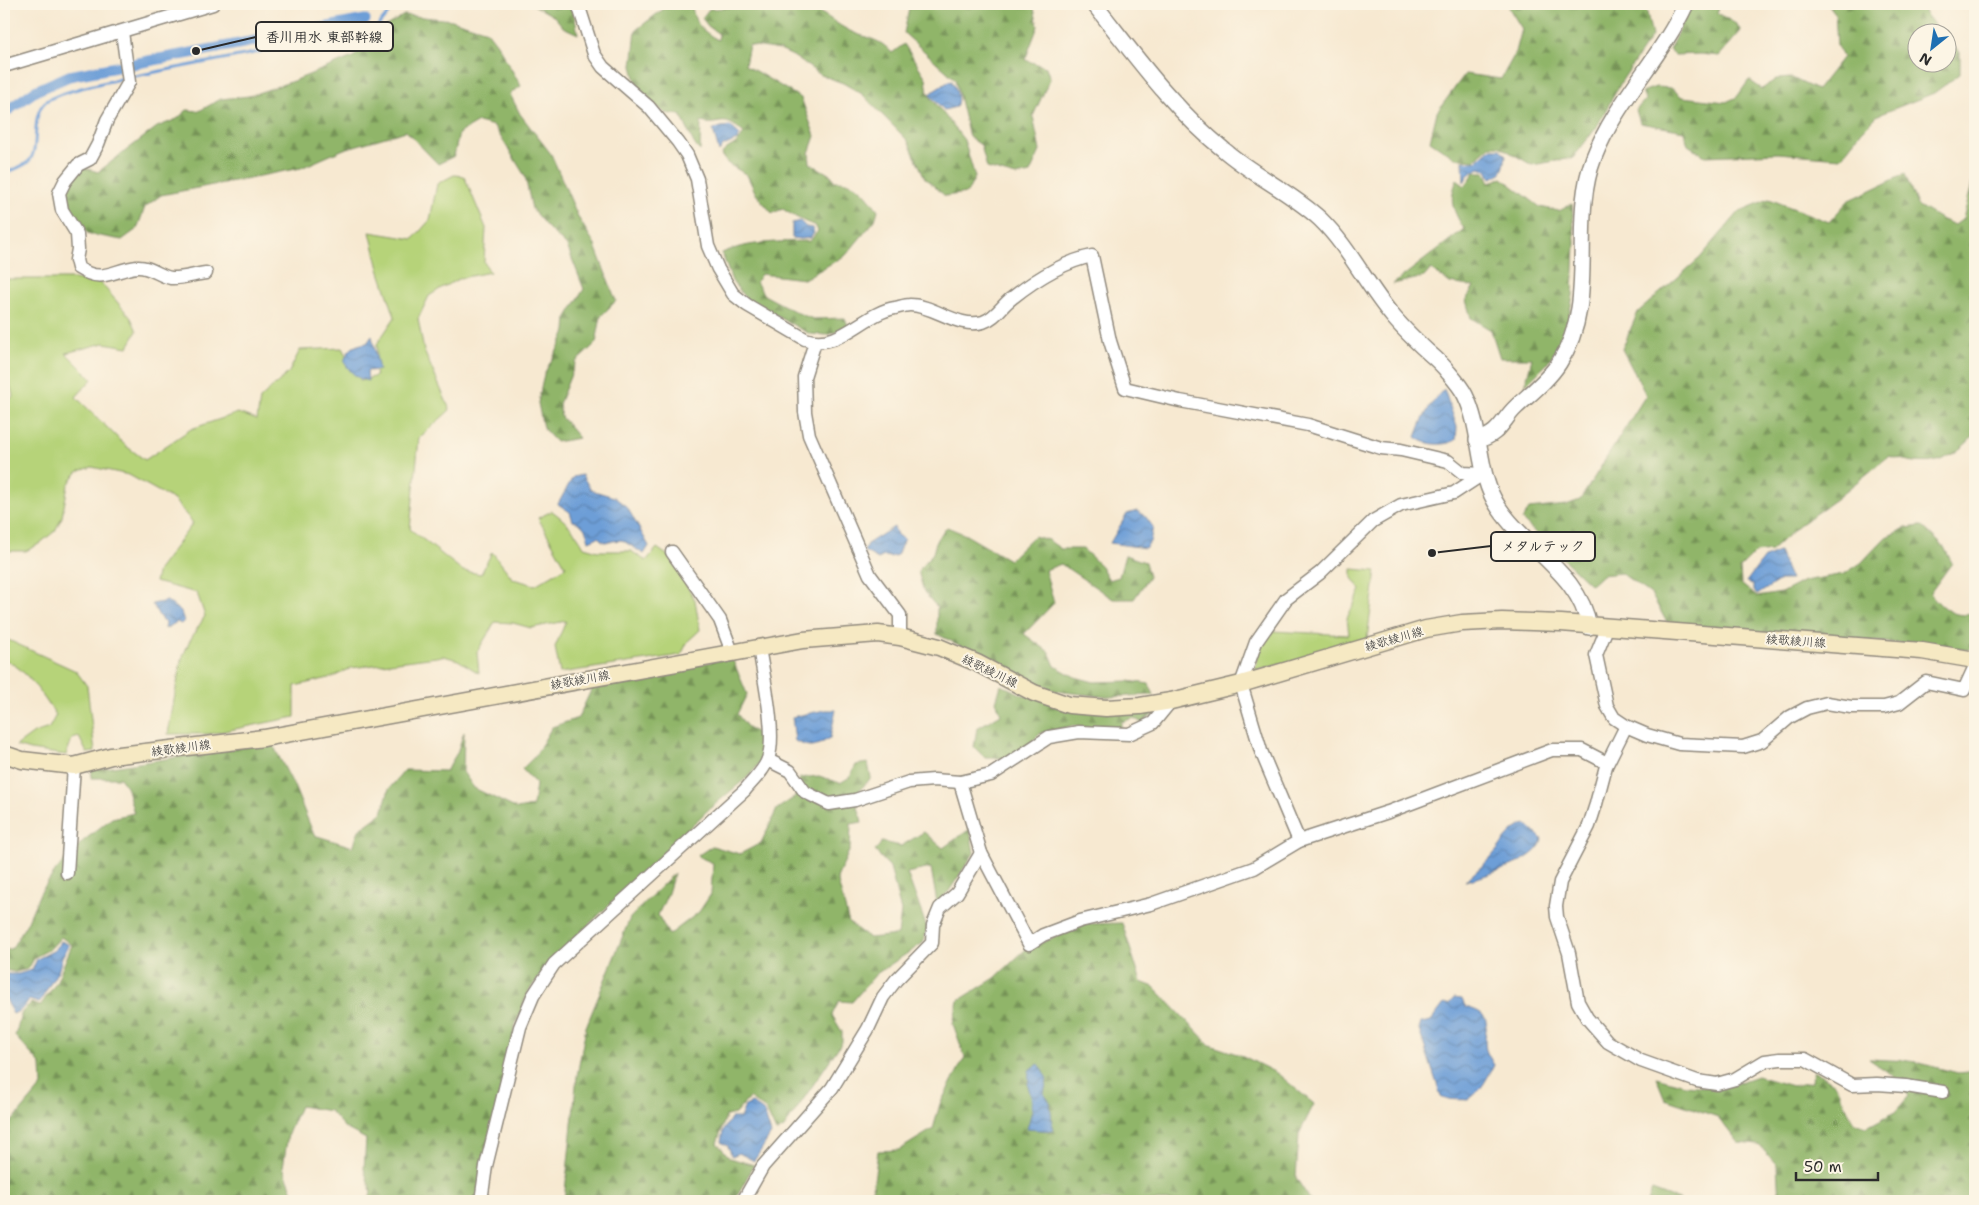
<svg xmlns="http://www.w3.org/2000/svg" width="1979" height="1205" font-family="'Shantell Sans','Klee One',sans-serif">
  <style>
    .grass { fill: #b6d379; stroke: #707f52 }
    .forest { fill: url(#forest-firs); stroke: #5e704a }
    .water { fill: url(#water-waves); stroke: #4c6481 }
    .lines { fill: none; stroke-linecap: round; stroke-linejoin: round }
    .stream { stroke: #6d9ed7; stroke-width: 3 }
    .canal { stroke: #6d9ed7; stroke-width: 11 }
    .minor-casing { stroke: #918a7e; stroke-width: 15 }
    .tertiary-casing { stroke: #918a7e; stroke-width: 18 }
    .secondary-casing { stroke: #918a7e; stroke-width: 19 }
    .minor { stroke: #fff; stroke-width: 12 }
    .tertiary { stroke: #fff; stroke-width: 15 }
    .secondary { stroke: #f6e9c3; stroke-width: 16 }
    .labels { text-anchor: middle; stroke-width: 4; stroke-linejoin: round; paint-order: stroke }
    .street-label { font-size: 12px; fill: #2b2b2b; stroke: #fcf5e5 }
    .leader { fill: none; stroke: #2b2b2b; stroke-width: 2 }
    .callout-dot { fill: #2b2b2b; stroke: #fcf5e5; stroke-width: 2 }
    .callout { fill: #fcf5e5; stroke: #2b2b2b; stroke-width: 2 }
    .callout-label { font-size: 14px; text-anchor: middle; font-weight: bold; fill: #2b2b2b }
  </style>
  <defs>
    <pattern id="forest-firs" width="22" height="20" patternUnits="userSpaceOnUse" patternTransform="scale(1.25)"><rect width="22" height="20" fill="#90b569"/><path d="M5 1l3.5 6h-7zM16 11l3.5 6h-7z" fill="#769357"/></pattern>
    <pattern id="water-waves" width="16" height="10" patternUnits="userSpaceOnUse" patternTransform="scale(1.25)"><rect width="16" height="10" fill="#6d9ed7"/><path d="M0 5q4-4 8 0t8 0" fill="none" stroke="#5a81af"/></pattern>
  </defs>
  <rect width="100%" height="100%" fill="#fcf5e5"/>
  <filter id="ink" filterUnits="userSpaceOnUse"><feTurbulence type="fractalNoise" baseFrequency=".02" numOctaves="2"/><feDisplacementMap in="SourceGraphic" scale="10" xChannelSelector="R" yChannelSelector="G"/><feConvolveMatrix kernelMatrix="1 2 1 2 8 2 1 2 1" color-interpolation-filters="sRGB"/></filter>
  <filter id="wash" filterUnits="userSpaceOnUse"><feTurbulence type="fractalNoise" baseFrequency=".0096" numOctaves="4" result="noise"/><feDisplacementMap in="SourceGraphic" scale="20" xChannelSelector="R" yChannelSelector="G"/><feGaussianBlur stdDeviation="1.12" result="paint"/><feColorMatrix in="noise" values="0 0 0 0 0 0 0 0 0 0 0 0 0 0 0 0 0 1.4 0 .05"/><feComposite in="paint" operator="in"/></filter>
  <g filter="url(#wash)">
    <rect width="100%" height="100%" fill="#f7e9d1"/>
    <g class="grass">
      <path d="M 454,175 L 464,176 L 486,228 L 484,262 L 490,272 L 461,278 L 443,287 L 429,296 L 418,319 L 424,351 L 450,410 L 419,438 L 410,529 L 463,571 L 481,574 L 492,552 L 513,579 L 535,585 L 566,567 L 538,518 L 552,511 C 565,520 576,532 584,547 L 598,551 L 631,551 L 646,561 L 657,548 L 670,557 L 695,600 L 700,630 L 688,641 L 681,655 L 560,673 L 555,647 L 566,621 L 531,628 L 513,623 L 495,622 L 477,652 L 479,673 L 458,660 L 444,656 L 351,668 L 333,677 L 295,686 L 295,717 L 210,734 L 168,734 L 181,661 L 189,642 L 205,616 L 197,593 L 155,582 L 158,570 L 193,523 L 174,500 L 129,475 L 92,467 L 77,472 L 68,485 L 62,517 L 55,531 L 39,544 L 26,551 L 10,551 L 4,549 L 4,407 L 13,396 L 4,362 L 4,279 L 73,279 L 100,282 L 131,318 L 137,331 L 128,347 L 104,343 L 66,353 L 92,379 L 76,397 L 126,446 L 145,460 L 191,429 L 238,413 L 257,420 L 260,399 L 289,372 L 300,350 L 342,348 L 361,381 L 376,376 L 373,363 L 377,355 L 377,344 L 395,317 L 379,269 L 370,232 L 413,239 L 430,220 L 437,184 Z"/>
      <path d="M 1352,569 L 1376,571 L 1367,639 L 1317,656 L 1255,670 L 1260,647 L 1272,631 L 1349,635 L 1347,618 L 1361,590 L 1352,578 Z"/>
      <path d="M 4,638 L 76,671 L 87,686 L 95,752 L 87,753 L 79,737 L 72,739 L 66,755 L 30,750 L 16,746 L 34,733 L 49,728 L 56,715 C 41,694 28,670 4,659 Z"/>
    </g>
    <g class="forest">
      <path d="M 532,4 L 572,4 L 578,34 L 563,27 L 555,17 Z"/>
      <path d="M 670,4 L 692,4 C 693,23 702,31 718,40 L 719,34 L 708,26 L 702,18 L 709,9 C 743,7 787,0 819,12 C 829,17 838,25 848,30 C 865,39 879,37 892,53 L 904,44 L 926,78 L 928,94 L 964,140 L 975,177 L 967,193 L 945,196 L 925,178 L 908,141 L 862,94 L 843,83 L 821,75 L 793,56 L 780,50 L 749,45 L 745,65 L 801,98 L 815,136 L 809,153 L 810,163 L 832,176 L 834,181 C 856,180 866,193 878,210 L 875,220 L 846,255 L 820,270 L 804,279 L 761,274 L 756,282 L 764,295 L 798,313 L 813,319 L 845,318 L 849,328 L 827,335 L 810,334 L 746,299 L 732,281 L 722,253 C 750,241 780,242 810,241 L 818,231 L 815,225 C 807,224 790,214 783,209 L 772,213 L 756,194 L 747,175 L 727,163 L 721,155 C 729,144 736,148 744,133 C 740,130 735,125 730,123 C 721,119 714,126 701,122 L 700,151 C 691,143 688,126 680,115 L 665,113 L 654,104 L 637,85 L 632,66 L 636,30 Z"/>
      <path d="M 910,4 L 1033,4 L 1038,26 L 1025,60 L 1046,67 L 1050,79 L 1033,116 L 1040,151 L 1030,173 L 1016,176 L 987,168 L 981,145 L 969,137 L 955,79 L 904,33 Z"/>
      <path d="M 1511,4 L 1645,4 L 1652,36 L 1623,79 L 1596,128 L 1573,158 L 1532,165 L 1499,146 L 1490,146 L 1474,160 L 1455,158 L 1430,141 L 1437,112 L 1465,74 L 1501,79 L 1516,52 L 1522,29 L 1509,8 Z"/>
      <path d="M 1691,4 L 1720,4 L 1717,13 L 1736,24 L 1741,31 L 1719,56 L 1700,54 L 1675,55 L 1669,50 Z"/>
      <path d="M 1828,4 L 1925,4 L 1924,12 L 1940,32 L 1916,32 L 1916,62 L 1946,62 L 1947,39 L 1960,52 L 1960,74 L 1934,93 L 1878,115 L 1861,132 L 1841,158 L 1778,153 L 1705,156 L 1688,145 L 1684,131 L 1640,123 L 1636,110 L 1645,100 L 1642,92 L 1656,87 L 1671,88 L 1682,97 L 1726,102 L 1737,97 L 1749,80 L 1762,89 L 1776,79 L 1792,78 L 1817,90 L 1843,57 L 1837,46 L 1835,13 Z"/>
      <path d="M 404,15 L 452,20 L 487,31 L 497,44 L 521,86 L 510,94 L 520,114 L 551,154 L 579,219 L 594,243 L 616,301 L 601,316 L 596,343 L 576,362 L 559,404 L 561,417 L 579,438 L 556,442 L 543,428 L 538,403 L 544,374 L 560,345 L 566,331 L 567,317 L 584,289 L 567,246 L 547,227 L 532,209 L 525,176 L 494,126 L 478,122 L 459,133 L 454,156 L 438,164 L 406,131 L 344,149 L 301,168 L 161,195 L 145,207 L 137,229 L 122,240 L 89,234 L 76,223 L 62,203 L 66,185 L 81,167 L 98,172 L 157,127 L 177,119 L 187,110 L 199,111 L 221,99 L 249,96 L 296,80 L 353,57 L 386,26 Z"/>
      <path d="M 1475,172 L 1485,172 L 1490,182 L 1502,178 L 1540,207 L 1559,211 L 1572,204 L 1575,242 L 1573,296 L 1565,335 L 1547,364 L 1525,386 L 1532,358 L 1500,358 L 1491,330 L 1471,318 L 1466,300 L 1474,287 L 1450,283 L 1431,269 L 1424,277 L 1393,284 L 1464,229 C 1453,210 1448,201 1457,180 L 1465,186 Z"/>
      <path d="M 1975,172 L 1975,435 C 1945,465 1929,468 1889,456 L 1836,499 L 1799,525 L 1771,551 L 1755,553 L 1740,568 L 1741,584 L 1757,597 L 1781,593 L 1804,581 L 1844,574 L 1861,563 L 1886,537 L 1906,528 L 1922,526 L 1944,547 L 1952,563 L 1930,593 C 1943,609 1954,619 1975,613 L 1975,647 L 1967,650 L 1935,646 L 1669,626 L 1651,594 L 1621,573 L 1602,575 L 1591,585 L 1522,520 L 1529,509 L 1566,505 L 1580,500 L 1646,395 L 1622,349 L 1638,312 L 1700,258 L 1740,211 L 1769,199 L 1829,222 L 1848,201 L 1905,174 L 1917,205 L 1940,219 L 1955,225 L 1963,219 Z"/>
      <path d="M 947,527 L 966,535 L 1009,560 L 1034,536 L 1048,540 L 1061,549 L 1083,549 L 1101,566 L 1109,580 L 1119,577 L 1125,555 L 1145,562 L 1149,577 L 1134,599 L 1113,599 L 1061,564 L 1045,570 L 1054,603 L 1024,634 L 1049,652 L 1055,666 L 1075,677 L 1094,682 L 1129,681 L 1149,684 L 1154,695 L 1106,697 L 1056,691 L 1023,677 L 937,634 L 937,607 L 924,592 L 918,571 L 933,553 L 937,539 Z"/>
      <path d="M 732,658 L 747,694 L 737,714 L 749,729 L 768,737 L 763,759 L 750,775 L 708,810 L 549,963 L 528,992 L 515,1026 L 478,1201 L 369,1201 L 371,1191 L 364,1169 L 366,1139 L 345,1128 L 330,1111 L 300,1106 L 288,1134 L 283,1167 L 292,1189 L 291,1201 L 4,1201 L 4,1131 L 42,1086 L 41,1065 L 15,1036 L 22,1012 L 31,1003 L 40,1006 L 56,983 L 72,945 L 61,937 L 50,949 L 35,957 L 28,969 L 15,972 L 4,970 L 4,951 L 12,948 L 27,923 L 40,893 L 57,869 L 82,842 L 112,818 L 134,813 L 126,786 L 120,778 L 91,778 L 92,770 L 272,743 L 294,786 L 314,835 L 353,847 L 359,830 L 382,813 L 389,789 L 405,770 L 446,771 L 457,753 L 464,732 L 463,772 L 474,788 L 517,809 L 533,806 L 536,784 L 522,769 L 535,756 L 552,727 L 578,718 L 594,684 Z"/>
      <path d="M 1001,685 L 1026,696 L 1156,711 L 1142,723 L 1134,718 L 1121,722 L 1121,731 L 1072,726 L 1041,733 L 1021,752 L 1008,758 L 985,758 L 974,747 L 977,728 L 1001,714 L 996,702 Z"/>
      <path d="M 868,763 L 871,778 L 855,795 L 862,822 L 851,824 L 850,849 L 837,878 L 849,923 L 869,938 L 898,935 L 901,911 L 890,867 L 875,851 L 882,842 L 901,846 L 924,832 L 943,848 L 970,829 L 974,853 L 949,891 L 937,903 L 931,868 L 907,873 L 927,928 L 923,943 L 876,974 L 852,1002 L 839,1001 L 832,1015 L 842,1032 L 842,1042 L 784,1128 L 776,1132 L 766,1110 L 749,1098 L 735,1114 L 726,1116 L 717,1143 L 730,1158 L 754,1165 L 734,1201 L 564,1201 L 577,1076 L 586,1027 L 630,918 L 674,873 L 668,893 L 658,915 L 669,935 L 699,912 L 711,894 L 713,863 L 697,856 L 712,846 L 740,854 L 761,843 L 777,809 L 795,797 L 800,778 L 819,776 L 840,783 L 850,777 L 856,765 Z"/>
      <path d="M 1122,923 L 1141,982 L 1154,987 L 1210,1045 L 1243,1056 L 1278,1074 L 1314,1104 L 1299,1134 L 1296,1178 L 1311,1201 L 858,1201 L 873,1188 L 878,1151 L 899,1150 L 933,1129 L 940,1104 L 965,1057 L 953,1024 L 958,1001 L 995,978 L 1025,950 L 1084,924 Z"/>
      <path d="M 1869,1059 L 1911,1061 L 1958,1073 L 1975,1071 L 1975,1201 L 1779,1201 L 1777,1165 L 1759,1145 L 1738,1143 L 1718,1117 L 1665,1099 L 1656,1077 L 1685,1085 L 1722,1088 L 1757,1076 L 1792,1086 L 1812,1082 L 1813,1070 L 1835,1084 L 1854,1123 L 1867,1127 L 1895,1112 L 1909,1096 L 1892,1075 Z"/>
      <path d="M 1652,1190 L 1681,1201 L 1647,1201 Z"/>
    </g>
    <g class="water">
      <path d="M 951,80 C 956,87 960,99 956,107 L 944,110 L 929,94 Z"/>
      <path d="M 730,126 L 740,135 L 737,140 L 723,146 L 719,152 L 713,130 L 721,127 Z"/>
      <path d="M 1490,149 L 1500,149 L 1506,155 C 1504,168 1504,174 1491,178 L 1487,170 L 1479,168 L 1468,175 L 1464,182 L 1463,161 L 1475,162 Z"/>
      <path d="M 800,221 L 806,227 L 812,228 L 814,233 L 810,238 L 801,239 L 792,238 L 792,223 Z"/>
      <path d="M 372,336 L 379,370 L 367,371 L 368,381 C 357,379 350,372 344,362 C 348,349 353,345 367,343 Z"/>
      <path d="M 1444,389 L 1457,427 L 1456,440 C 1445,446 1427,446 1416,437 C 1424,416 1428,406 1444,389 Z"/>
      <path d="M 582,475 L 591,490 L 614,497 L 627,507 L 649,546 L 644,554 L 622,540 L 604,542 L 598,537 L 589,541 C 587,532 584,523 573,521 L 570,512 L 558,504 L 573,477 Z"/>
      <path d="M 1137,511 L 1146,517 L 1153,527 L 1150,542 L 1145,548 L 1110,543 L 1127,514 Z"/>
      <path d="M 894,527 L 897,535 L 904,539 L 897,555 L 890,557 L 884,556 L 878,559 L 864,551 L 867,544 Z"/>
      <path d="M 1779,552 L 1791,580 L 1780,580 L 1757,595 L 1753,590 L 1753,584 L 1746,582 L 1764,558 Z"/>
      <path d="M 167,601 L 181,612 L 184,621 L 181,624 L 177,622 L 165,629 L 166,622 L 161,619 L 152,604 Z"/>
      <path d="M 825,710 L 836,710 L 830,738 C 815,747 811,749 795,741 L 792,717 Z"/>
      <path d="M 1526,824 L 1542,839 C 1540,861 1484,876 1465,881 C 1474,873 1484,865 1492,856 C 1504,843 1509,829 1526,824 Z"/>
      <path d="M 61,941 L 69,945 L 62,957 L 59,969 L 39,1003 L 29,1000 L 21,1010 L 13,1014 L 5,997 L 4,974 L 18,974 L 32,970 L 37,959 L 55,950 Z"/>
      <path d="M 1454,998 L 1462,999 L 1465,1007 C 1499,1015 1481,1028 1486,1050 C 1488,1055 1491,1060 1494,1065 C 1487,1079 1481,1091 1468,1100 C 1458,1099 1450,1101 1441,1096 L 1419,1030 L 1421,1023 L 1431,1021 L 1444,1004 L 1449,1004 Z"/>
      <path d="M 1039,1064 L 1047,1079 L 1044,1094 L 1050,1102 L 1053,1131 L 1027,1129 L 1032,1111 L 1032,1099 L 1028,1086 L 1029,1070 Z"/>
      <path d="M 752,1103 L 764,1112 L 771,1134 L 754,1161 L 739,1153 L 732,1156 L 728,1146 L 721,1142 L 723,1131 L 731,1118 L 740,1118 L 745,1106 Z"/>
    </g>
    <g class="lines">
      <g class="stream">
        <path d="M 130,77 L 364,32 L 376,28 L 396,4"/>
        <path d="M 4,174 C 11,170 22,167 28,162 C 41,150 30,118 44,103 C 54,92 108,82 124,78"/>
      </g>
      <path class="canal" d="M 4,113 L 35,91 L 69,76 L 365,20"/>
    </g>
  </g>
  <g filter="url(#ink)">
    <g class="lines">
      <defs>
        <g id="minor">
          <path d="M 578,4 L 594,54 L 603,67 L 649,107 L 678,142 L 687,155 L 697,179 L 708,246 L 718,269 L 733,294 L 747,305 L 805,339 C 840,351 863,313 895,308 C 900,307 905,305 910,305 C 934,305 958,329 983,322 C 996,318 1002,305 1012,298 C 1036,279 1063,262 1092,256 L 1110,341 L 1125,388 L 1180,401 L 1308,425 L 1381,448 L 1401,450 L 1448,461 L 1463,473 L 1483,474"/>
          <path d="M 122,32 L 129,82 L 107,120 L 98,144 L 90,159 L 78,165 L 65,181 L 59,193 L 62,210 L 77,234 L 78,249 L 76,260 L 78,268 C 103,284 112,270 137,267 C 150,266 159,276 171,278 C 181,279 196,274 206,273"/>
          <path d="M 4,66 L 213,4"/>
          <path d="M 815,342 L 804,377 L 805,412 L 809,435 L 870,575 L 900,615 L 900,637"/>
          <path d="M 672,552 L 720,620 L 732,652"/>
          <path d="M 1607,628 L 1596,655 L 1607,706 L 1614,718 L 1626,726 L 1647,735 L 1679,744 L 1743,747 L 1762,741 L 1790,717 L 1807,708 L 1827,703 L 1851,707 L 1884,707 L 1899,703 L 1926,682 L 1964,690 L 1975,666"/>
          <path d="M 1626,726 L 1606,766 L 1596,804 L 1589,826 L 1560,882 L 1556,906 L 1557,917 L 1569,953 L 1578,1002 L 1587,1018 L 1608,1042 L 1641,1061 L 1697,1081 L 1717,1084 L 1735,1079 L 1765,1061 L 1780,1059 L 1805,1059 L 1852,1085 L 1877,1084 L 1906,1086 L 1943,1092"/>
          <path d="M 768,760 L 790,771 L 805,792 L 829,804 L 855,800 L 909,782 L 934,780 L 960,782 L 991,775 L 1049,737 L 1079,732 L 1129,734 L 1153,723 L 1171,701"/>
          <path d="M 960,782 L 981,853 L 1029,944 L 1043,935 L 1080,921 L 1151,904 L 1254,868 L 1299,841 L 1388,812 L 1552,750 L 1582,750 L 1607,763"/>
          <path d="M 1299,841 L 1261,751 L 1241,684 L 1256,642 L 1286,599 L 1320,573 L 1373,521 L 1401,505 L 1454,493 L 1483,474"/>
          <path d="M 67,873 L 74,766"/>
          <path d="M 481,1201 L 486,1166 L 520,1027 L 533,996 L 554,964 L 745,790 C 753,780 764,771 768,759 C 777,734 763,675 759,647"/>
          <path d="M 743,1201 L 763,1166 L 832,1088 L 868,1029 L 883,997 L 896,980 L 932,943 L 933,925 L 940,908 L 957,893 L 981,853"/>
        </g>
        <g id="tertiary">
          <path d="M 1094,4 C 1134,54 1173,109 1224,150 C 1253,175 1292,193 1320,219 C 1348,246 1366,284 1391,314 C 1402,328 1415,340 1428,352 C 1435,358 1443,365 1448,372 C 1454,379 1461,387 1465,395 C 1483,431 1476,474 1499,508 C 1526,549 1581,575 1589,627"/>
          <path d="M 1477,440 C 1500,435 1502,420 1516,407 C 1531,393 1548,380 1559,363 C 1600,301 1568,224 1594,157 C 1616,101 1661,58 1686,4"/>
        </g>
        <path id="secondary" d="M 4,754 L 22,760 L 74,766 L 111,756 L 264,738 L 803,640 L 878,634 L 900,637 L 939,647 L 977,663 L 1034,693 L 1069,705 L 1106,708 L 1140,706 L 1171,701 L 1241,684 L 1426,629 L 1462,623 L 1502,621 L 1561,623 L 1922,651 L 1975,660"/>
      </defs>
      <use href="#minor" class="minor-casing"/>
      <use href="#tertiary" class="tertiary-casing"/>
      <use href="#secondary" class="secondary-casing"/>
      <use href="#minor" class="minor"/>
      <use href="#tertiary" class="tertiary"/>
      <use href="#secondary" class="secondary"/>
    </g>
  </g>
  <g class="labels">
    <g class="street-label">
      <text transform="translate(1394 639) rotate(-16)" y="4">綾歌綾川線</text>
      <text transform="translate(1796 641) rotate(4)" y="4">綾歌綾川線</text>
      <text transform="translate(990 671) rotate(26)" y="4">綾歌綾川線</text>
      <text transform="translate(580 680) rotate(-10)" y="4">綾歌綾川線</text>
      <text transform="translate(181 748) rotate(-7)" y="4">綾歌綾川線</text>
    </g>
  </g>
  <path class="leader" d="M196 51L256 37M1432 553L1491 546"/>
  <g class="callout-dot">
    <circle cx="196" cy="51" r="5"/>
    <circle cx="1432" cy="553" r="5"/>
  </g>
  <g class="callout">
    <rect x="256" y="22" width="137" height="29" rx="5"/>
    <rect x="1491" y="532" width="104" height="29" rx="5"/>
  </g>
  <g class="callout-label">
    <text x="324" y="42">香川用水 東部幹線</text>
    <text x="1543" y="551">メタルテック</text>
  </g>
  <rect width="1979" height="1205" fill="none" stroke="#fcf5e5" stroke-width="20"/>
  <g transform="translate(1932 48) rotate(210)"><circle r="24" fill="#fcf5e5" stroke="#a8a49b"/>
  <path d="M0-4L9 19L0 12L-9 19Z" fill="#1f6fb2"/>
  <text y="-8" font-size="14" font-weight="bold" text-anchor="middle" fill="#2b2b2b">N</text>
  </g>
  <path d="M1796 1172v8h82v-8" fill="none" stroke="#2b2b2b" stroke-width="2.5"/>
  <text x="1804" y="1172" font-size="15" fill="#2b2b2b" stroke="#fcf5e5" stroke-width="4" paint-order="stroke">50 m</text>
</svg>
